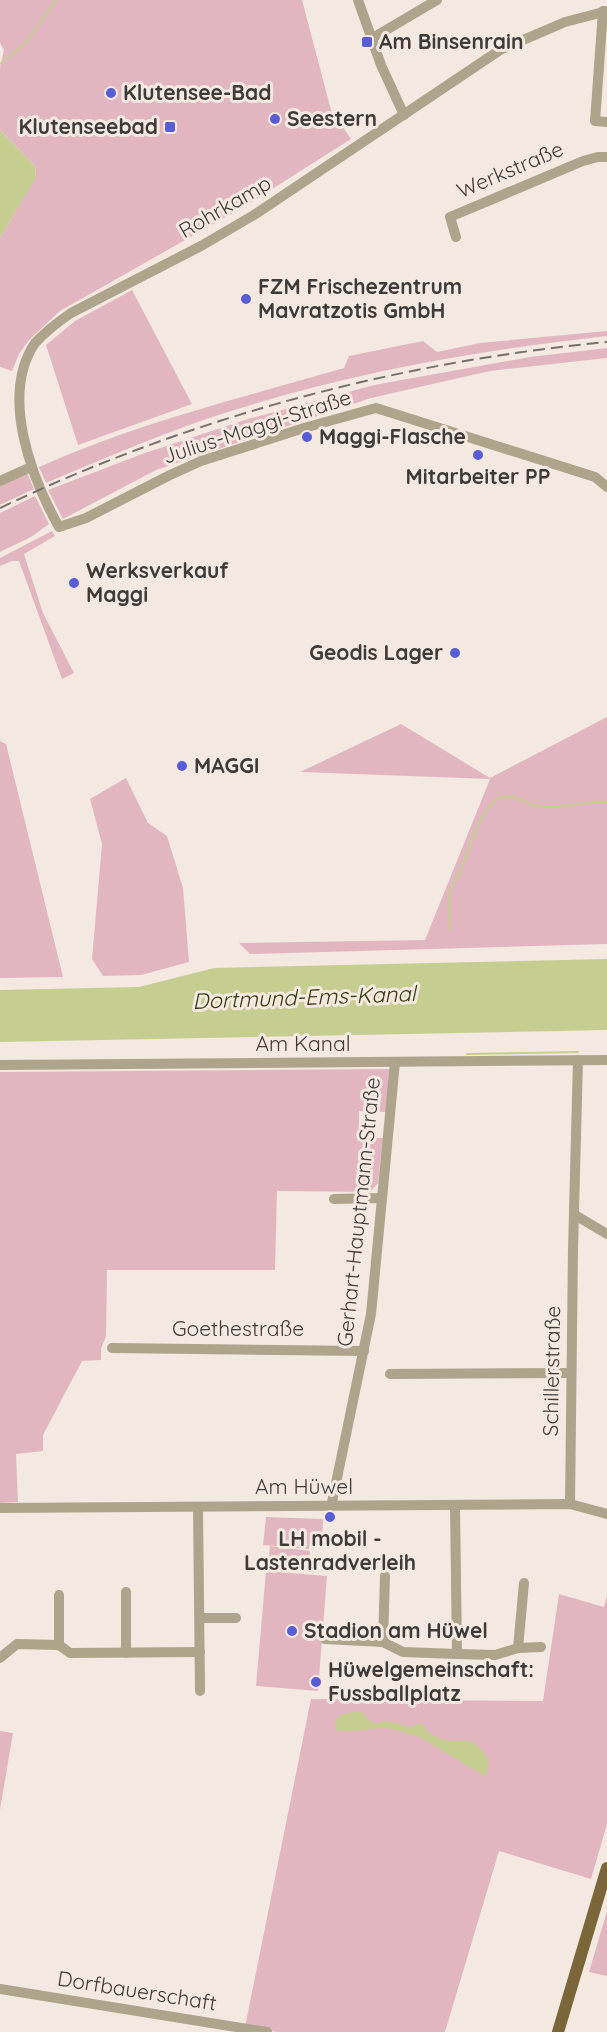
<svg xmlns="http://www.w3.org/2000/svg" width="607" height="2032" font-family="Quicksand,sans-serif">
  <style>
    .green { fill: #e2b6c1 }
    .water { fill: #c6cd90 }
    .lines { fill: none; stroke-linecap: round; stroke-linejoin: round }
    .stream { stroke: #c6cd90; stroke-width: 2 }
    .minor { stroke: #aea38b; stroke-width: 10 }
    .major { stroke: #7b6639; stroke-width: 12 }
    .rail { stroke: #76706c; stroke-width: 2; stroke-dasharray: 12 6; stroke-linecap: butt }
    .poi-dot { fill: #585dd5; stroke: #f4e9e1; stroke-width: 2 }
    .labels { text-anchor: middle; stroke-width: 6; stroke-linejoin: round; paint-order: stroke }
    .poi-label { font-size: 21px; font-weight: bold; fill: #3e3a37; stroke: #f4e9e1; text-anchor: start }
    .street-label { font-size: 21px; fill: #3e3a37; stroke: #f4e9e1 }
    .water-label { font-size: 22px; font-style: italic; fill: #383c0d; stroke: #f4e9e1 }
  </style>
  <rect width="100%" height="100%" fill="#f4e9e1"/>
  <g class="green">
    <path d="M 0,0 L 302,0 L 331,110 L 351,139 L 247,205 L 60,311 L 29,340 L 19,354 L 12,371 L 0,367 L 0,238 L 36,176 L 35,166 L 0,130 L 0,68 L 4,50 L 0,43 Z"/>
    <path d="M 132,290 L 192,404 L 78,445 L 46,345 L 75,321 Z"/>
    <path d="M 607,331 L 607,336 C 483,350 360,371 241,408 C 174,428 110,456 46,483 L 39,467 C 136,423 241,398 344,368 L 349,356 L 423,341 L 437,352 L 480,343 Z"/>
    <path d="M 607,348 L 607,358 L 490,371 L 371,398 L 156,470 L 63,519 L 48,490 L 142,454 L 248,419 L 374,385 L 530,357 Z"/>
    <path d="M 27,473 L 34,489 L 0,505 L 0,486 Z"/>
    <path d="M 35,496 L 49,524 L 31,537 L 0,552 L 0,513 Z"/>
    <path d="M 52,531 L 55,536 L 24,554 L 43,613 L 74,673 L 62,679 L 19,561 L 12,561 L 0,566 L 0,558 Z"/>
    <path d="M 607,717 L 607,944 L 250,954 L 239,943 L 425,940 L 490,779 L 300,772 L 401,724 L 490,778 Z"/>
    <path d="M 0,741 L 6,744 L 63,977 L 0,978 Z"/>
    <path d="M 126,778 L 148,823 L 167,836 L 183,888 L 189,962 L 141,975 L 103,976 L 92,959 L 102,844 L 90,799 Z"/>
    <path d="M 390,1069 L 386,1112 L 359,1111 L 359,1137 L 383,1138 L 378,1183 L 370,1192 L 277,1191 L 275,1270 L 107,1270 L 106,1336 L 101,1349 L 101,1360 L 82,1361 L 43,1435 L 43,1451 L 16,1454 L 18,1502 L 0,1503 L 0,1072 Z"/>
    <path d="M 266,1517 L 323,1519 L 322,1545 L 310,1544 L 309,1549 L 263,1545 Z"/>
    <path d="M 270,1546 L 310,1551 L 308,1570 L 268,1566 Z"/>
    <path d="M 266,1571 L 327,1576 L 318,1691 L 256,1686 Z"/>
    <path d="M 559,1594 L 604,1607 L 607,1596 L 607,1824 L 591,1879 L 499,1851 L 445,2032 L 277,2032 L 245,2027 L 311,1699 L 543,1701 Z"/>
    <path d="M 0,1731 L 13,1733 L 0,1810 Z"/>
    <path d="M 607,1911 L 607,1976 L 589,1972 Z"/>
  </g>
  <g class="water">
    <path d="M 0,130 L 35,166 L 36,177 L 0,238 Z"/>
    <path d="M 607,959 L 607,1030 L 0,1042 L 0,990 L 139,987 L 214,968 Z"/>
    <path d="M 353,1712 L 362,1712 L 374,1724 C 378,1723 381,1722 385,1721 C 398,1721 407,1731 419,1724 L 423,1724 C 429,1737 445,1742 459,1741 C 463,1741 466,1740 469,1741 C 478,1743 484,1753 489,1760 L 486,1777 L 420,1737 C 412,1735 390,1727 383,1728 C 368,1728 350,1735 335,1729 L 336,1719 L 341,1715 Z"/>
  </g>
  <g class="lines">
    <g class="stream">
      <path d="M 0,64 L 25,44 L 56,0"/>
      <path d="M 450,930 C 450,919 447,904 450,893 C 451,885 458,876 462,868 C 469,850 481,804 502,797 C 513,793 526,804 537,806 C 561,809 584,801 607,803"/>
      <path d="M 467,1054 L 578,1052"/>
    </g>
    <g class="minor">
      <path d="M 358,0 L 381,65 L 404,115"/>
      <path d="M 603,11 L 595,121 L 607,122"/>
      <path d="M 607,11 L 565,22 L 500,50 L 254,215 L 201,246 L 71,313 C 58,322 46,331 35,343 C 0,395 31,477 59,527 L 86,518 L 170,475 L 201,461 L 304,428 L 376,408 L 595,477 L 607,487"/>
      <path d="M 371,39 L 437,0"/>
      <path d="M 456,237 L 450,217 L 583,161 L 598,157 L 607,157"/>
      <path d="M 0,481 L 31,467"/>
      <path d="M 0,1065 L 607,1060"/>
      <path d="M 334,1199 L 381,1198"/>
      <path d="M 575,1215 L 607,1234"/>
      <path d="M 112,1348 L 364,1351"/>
      <path d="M 390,1374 L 571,1373"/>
      <path d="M 570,1504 L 573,1249 L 578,1060"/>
      <path d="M 455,1505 L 457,1654"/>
      <path d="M 198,1507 L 200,1691"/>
      <path d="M 331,1507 L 371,1314 L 395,1062"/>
      <path d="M 0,1508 L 570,1504 L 607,1514"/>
      <path d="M 126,1592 L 126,1653"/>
      <path d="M 59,1595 L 59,1645 L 70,1653 L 200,1652"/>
      <path d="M 200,1618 L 236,1618"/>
      <path d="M 325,1639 L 383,1642 L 403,1652 L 457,1654 L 495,1655 L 518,1648 L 541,1647"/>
      <path d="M 383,1642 L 385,1576"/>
      <path d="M 518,1648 L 524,1583"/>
      <path d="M 0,1658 L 17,1644 L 59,1645"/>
      <path d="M 0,1989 L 267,2032"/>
    </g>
    <path class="major" d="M 558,2032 L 607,1868"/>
    <path class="rail" d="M 0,508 C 190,417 398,362 607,342"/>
  </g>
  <g class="poi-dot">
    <rect x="361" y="36" width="12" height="12" rx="3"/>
    <circle cx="111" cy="93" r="6"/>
    <circle cx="275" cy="119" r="6"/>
    <rect x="164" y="121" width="12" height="12" rx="3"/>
    <circle cx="246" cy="299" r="6"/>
    <circle cx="307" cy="437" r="6"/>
    <circle cx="478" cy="455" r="6"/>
    <circle cx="74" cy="583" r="6"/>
    <circle cx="455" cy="653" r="6"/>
    <circle cx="182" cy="766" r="6"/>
    <circle cx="330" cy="1517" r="6"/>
    <circle cx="292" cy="1631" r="6"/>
    <circle cx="316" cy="1682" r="6"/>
  </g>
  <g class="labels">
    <g class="poi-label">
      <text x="379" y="49">Am Binsenrain</text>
      <text x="123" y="100">Klutensee-Bad</text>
      <text x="287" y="126">Seestern</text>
      <text x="158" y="134" text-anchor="end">Klutenseebad</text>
      <text x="258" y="294">FZM Frischezentrum<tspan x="258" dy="24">Mavratzotis GmbH</tspan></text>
      <text x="319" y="444">Maggi-Flasche</text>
      <text x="478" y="484" text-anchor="middle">Mitarbeiter PP</text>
      <text x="86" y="578">Werksverkauf<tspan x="86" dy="24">Maggi</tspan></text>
      <text x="443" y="660" text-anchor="end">Geodis Lager</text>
      <text x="194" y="773">MAGGI</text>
      <text x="330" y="1546" text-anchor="middle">LH mobil -<tspan x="330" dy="24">Lastenradverleih</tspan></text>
      <text x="304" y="1638">Stadion am Hüwel</text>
      <text x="328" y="1677">Hüwelgemeinschaft:<tspan x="328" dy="24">Fussballplatz</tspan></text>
    </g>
    <g class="street-label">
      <text transform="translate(510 170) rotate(-23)" y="7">Werkstraße</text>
      <text transform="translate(225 207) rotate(-30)" y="7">Rohrkamp</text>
      <text transform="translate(257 427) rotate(-18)" y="7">Julius-Maggi-Straße</text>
      <text x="303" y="1051">Am Kanal</text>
      <text transform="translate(359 1212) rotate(-84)" y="7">Gerhart-Hauptmann-Straße</text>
      <text x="238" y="1336">Goethestraße</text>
      <text transform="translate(552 1371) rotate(-89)" y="7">Schillerstraße</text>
      <text x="304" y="1494">Am Hüwel</text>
      <text transform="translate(137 1991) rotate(9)" y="7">Dorfbauerschaft</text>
    </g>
    <g class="water-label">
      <text transform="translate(304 997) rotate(-2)" y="8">Dortmund-Ems-Kanal</text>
    </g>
  </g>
</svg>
